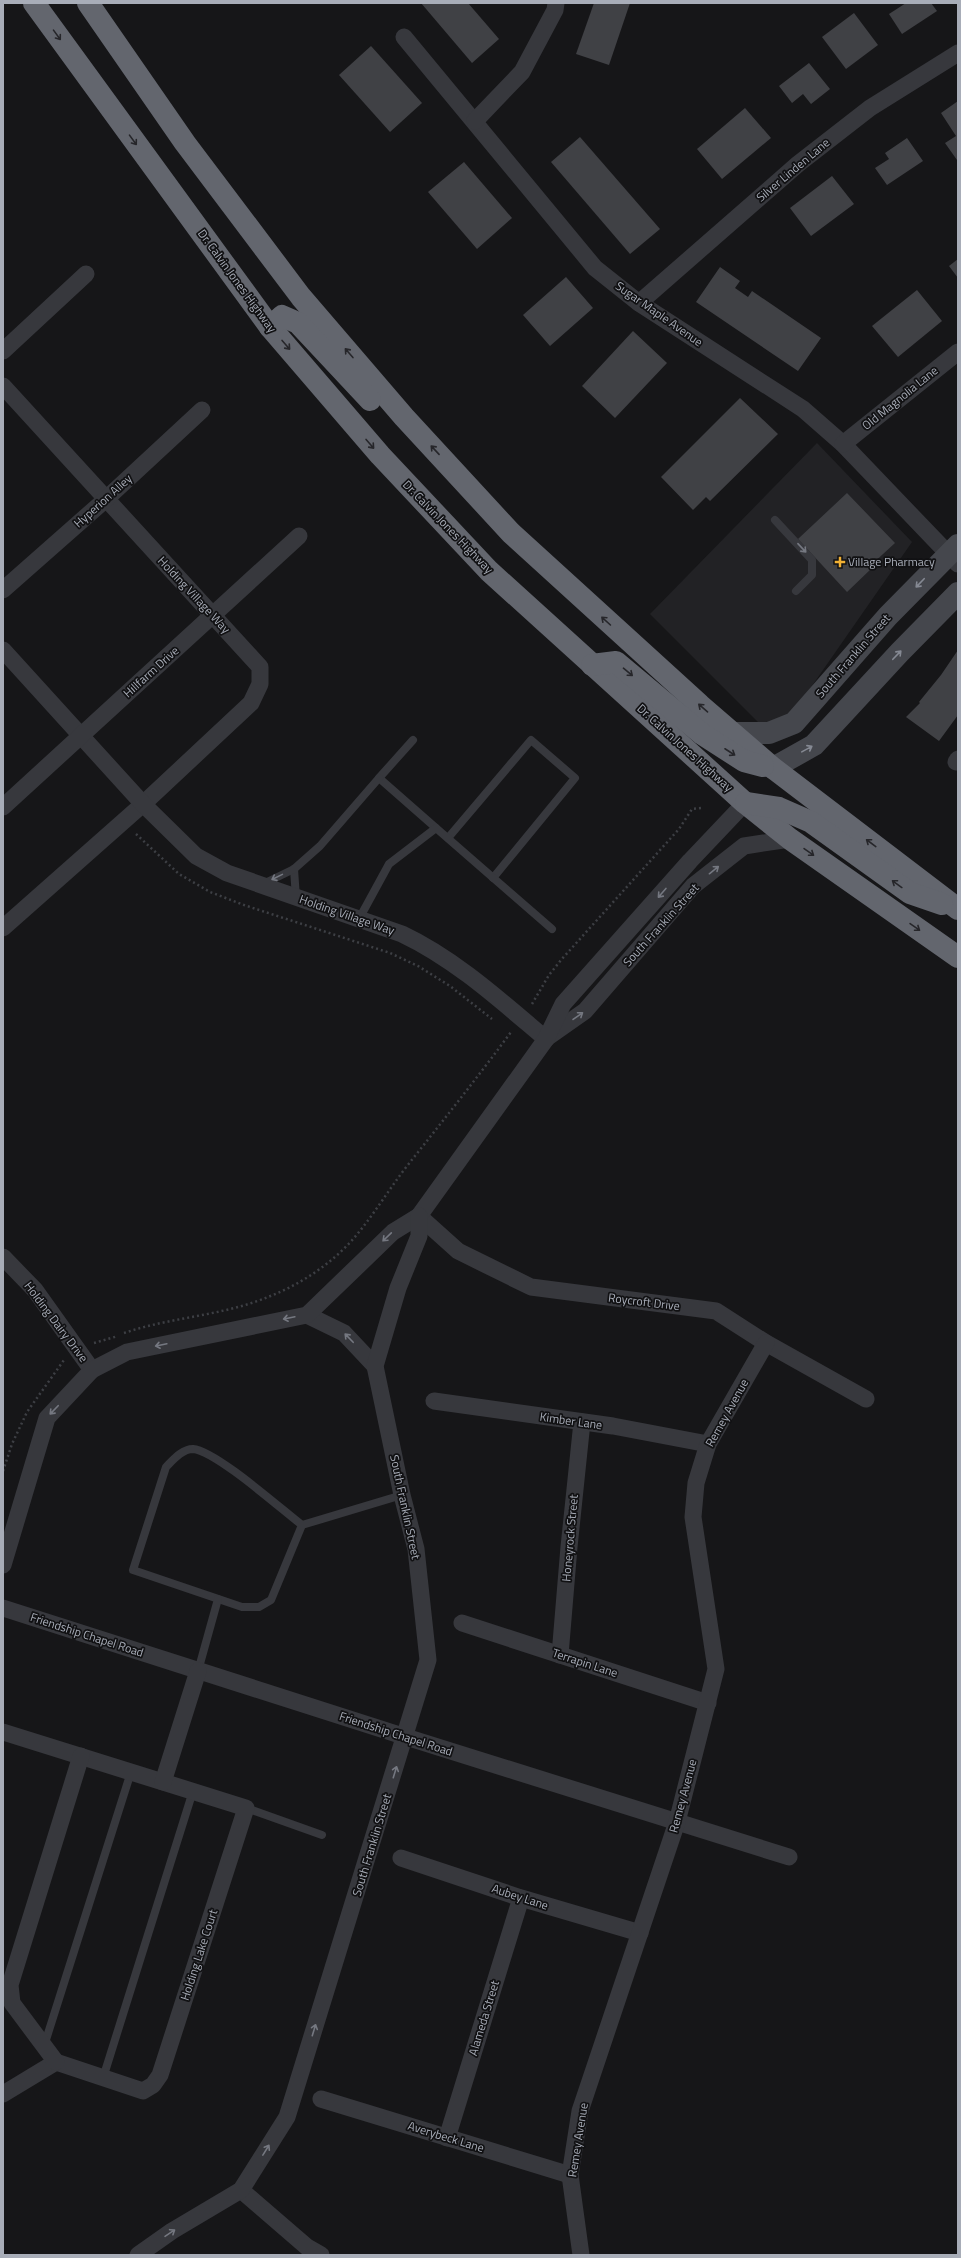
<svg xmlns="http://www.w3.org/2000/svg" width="961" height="2258" font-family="'Titillium Web',sans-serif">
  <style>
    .built { fill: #222225 }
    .building { fill: #404145 }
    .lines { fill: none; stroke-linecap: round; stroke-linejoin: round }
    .path { stroke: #3d3f44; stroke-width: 2.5; stroke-dasharray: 2 3; stroke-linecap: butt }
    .lane { stroke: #37383d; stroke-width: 8 }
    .street { stroke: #37383d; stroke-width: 17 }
    .secondary { stroke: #45474d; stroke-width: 22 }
    .highway { stroke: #63666e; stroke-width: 22 }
    .oneway { stroke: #26262a }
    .oneway2 { stroke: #757881 }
    .oneway3 { stroke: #858993 }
    .poi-dot { fill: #f2b134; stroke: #111113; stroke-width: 1.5 }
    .labels { text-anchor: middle; stroke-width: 3.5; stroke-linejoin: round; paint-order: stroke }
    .street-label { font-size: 12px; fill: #a8adb8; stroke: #111113 }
    .poi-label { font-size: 12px; fill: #a8adb8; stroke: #111113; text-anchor: start }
  </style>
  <rect width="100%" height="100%" fill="#161618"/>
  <path class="built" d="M 817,443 L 912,542 L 775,739 L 650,614 Z"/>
  <g class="building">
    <path d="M 421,3 L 468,3 L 499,39 L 472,63 Z"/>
    <path d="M 594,3 L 630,3 L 609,65 L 576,54 Z"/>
    <path d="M 906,3 L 931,3 L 937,11 L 902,34 L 889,14 Z"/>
    <path d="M 854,13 L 878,45 L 846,69 L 822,37 Z"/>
    <path d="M 371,46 L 422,103 L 390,132 L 339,75 Z"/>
    <path d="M 809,63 L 830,89 L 811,104 L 803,94 L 792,103 L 779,86 Z"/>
    <path d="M 958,101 L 958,159 L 957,160 L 945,143 L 956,136 L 941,113 Z"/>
    <path d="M 745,108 L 771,138 L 722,179 L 697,149 Z"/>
    <path d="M 580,137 L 660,229 L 630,254 L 551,162 Z"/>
    <path d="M 907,138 L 923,161 L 887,185 L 875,168 L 889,159 L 885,153 Z"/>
    <path d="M 464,162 L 512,218 L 477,249 L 428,192 Z"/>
    <path d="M 832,176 L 854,204 L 811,236 L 790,208 Z"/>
    <path d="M 958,259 L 958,278 L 949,266 Z"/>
    <path d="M 720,267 L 740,281 L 735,288 L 748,297 L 752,291 L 821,338 L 798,371 L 696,302 Z"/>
    <path d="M 566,277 L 593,308 L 550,346 L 523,315 Z"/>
    <path d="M 917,290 L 942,321 L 898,357 L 872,326 Z"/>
    <path d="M 633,331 L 667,363 L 615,418 L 582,386 Z"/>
    <path d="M 740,398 L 778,434 L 710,501 L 706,497 L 693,510 L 661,477 Z"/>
    <path d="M 847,493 L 895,543 L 870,566 L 872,568 L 847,592 L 798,539 Z"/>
    <path d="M 958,650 L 958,715 L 939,741 L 906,717 L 920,703 L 919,702 L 941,675 Z"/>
  </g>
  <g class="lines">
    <g class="path">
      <path d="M 136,834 L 179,874 L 210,892 L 244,905 L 390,953 L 418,966 L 450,986 L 492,1019"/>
      <path d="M 532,1004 L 549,975 L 561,960 L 679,829 L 692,809 L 702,808"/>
      <path d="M 124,1333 C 171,1317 222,1316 268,1297 C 302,1284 336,1261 359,1232 C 376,1211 390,1188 407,1166 C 442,1122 477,1078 511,1032"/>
      <path d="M 94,1343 L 118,1336"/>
      <path d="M 3,1471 L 12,1444 L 27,1412 L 64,1360"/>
    </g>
    <g class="lane">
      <path d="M 775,520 L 812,560 L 812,575 L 796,591"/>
      <path d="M 413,740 L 379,778 L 436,828"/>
      <path d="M 448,838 L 531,740 L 575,778 L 493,878"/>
      <path d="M 294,869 L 296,898"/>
      <path d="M 263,884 L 294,869 L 320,846 L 379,778"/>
      <path d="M 359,919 L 389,864 L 436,828 L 552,929"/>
      <path d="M 302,1525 L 271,1600 L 259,1607 L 242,1607 L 133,1570 L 166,1467 C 173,1460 182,1449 193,1449 C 216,1451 281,1509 302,1525 L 402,1495"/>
      <path d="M 198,1671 L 218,1599"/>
      <path d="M 246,1808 L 322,1835"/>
      <path d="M 44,2046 L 131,1772"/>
      <path d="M 103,2078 L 193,1791"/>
    </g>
    <g class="street">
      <path d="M 404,37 L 595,268 L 639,303 L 803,409 L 843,444 L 958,564"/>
      <path d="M 475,121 L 522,72 L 555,10 L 556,3"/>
      <path d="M 639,303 L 798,164 L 870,108 L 958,53"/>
      <path d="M 3,351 L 86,274"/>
      <path d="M 3,386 L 260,667 L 260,684 L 251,703 L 143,804 L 3,928"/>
      <path d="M 843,444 L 958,352"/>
      <path d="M 3,590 L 106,499 L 202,410"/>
      <path d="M 3,650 L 143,804 L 196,856 L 227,873 L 402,934 C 455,959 501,1001 546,1039"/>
      <path d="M 956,762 L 958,759"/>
      <path d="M 3,807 L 299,536"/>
      <path d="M 548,1037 L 585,1011 L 693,886 L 744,846 L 790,839"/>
      <path d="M 419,1216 L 458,1251 L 531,1287 L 716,1311 L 766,1343 L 866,1399"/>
      <path d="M 3,1257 L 35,1290 L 92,1370"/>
      <path d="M 307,1315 L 344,1333 L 375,1366"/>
      <path d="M 434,1401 L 613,1426 L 708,1444"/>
      <path d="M 3,1565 L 47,1418 L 92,1370 L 127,1352 L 307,1315 L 393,1232 L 419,1216 L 546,1039 L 563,1004 L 690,861 L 745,803"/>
      <path d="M 3,1608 L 406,1737 L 789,1857"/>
      <path d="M 462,1623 L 708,1703"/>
      <path d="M 560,1655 L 569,1547 L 582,1422"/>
      <path d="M 3,1732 L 246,1808 L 160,2075 L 153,2085 L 143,2091 L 56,2062 L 3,2094"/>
      <path d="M 163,1782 L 198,1671"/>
      <path d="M 401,1858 L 521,1898 L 640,1933"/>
      <path d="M 56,2062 L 12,2003 L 10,1985 L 81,1756"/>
      <path d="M 321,2099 L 570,2175"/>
      <path d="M 447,2138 L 521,1898"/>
      <path d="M 241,2190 L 307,2247 L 321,2255"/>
      <path d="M 138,2255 L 172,2231 L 241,2190 L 287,2117 L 428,1660 L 416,1549 L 402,1495 L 375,1366 L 398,1288 L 419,1236 L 419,1216"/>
      <path d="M 581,2255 L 570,2175 L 580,2111 L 677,1822 L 716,1669 L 693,1517 L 696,1483 L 708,1444 L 766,1343"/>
    </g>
    <g class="secondary">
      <path d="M 733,733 L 769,733 L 794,723 L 888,616 L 958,545"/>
      <path d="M 773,768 L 814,745 L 900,652 L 958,593"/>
    </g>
    <g class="highway">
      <path d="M 34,3 L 270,327 L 380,455 L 489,571 L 745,803 L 790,839 L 958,957"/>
      <path d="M 88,3 L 185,143 L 301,297 L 404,417 L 511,533 L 700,705 L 773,768 L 958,909"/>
      <path d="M 270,327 L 282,316 L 298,323 L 370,400"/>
      <path d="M 592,665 L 616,662 L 702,734 L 744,761 L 763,766"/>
      <path d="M 746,803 L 779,808 L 811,822 L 910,893 L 942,904"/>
    </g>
  </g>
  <defs><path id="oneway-shaft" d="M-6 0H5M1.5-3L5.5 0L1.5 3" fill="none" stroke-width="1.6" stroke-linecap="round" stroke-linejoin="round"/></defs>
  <g class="oneway">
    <use href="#oneway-shaft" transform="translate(57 35) rotate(54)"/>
    <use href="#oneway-shaft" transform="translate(133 140) rotate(54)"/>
    <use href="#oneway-shaft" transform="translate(286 345) rotate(49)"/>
    <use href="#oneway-shaft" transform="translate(349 353) rotate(-131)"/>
    <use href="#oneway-shaft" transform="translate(370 444) rotate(49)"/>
    <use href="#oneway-shaft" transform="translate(435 450) rotate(-133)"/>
    <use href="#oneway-shaft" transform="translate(606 621) rotate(-138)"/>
    <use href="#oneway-shaft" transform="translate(628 672) rotate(40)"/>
    <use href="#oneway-shaft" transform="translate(703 708) rotate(-139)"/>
    <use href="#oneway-shaft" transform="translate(730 752) rotate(33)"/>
    <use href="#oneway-shaft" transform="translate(871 843) rotate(-143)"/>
    <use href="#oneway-shaft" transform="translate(809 852) rotate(35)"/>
    <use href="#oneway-shaft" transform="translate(897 884) rotate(-144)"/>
    <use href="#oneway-shaft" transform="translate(915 927) rotate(35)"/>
  </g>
  <g class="oneway2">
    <use href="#oneway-shaft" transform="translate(802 548) rotate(47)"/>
    <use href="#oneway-shaft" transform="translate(714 870) rotate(-39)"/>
    <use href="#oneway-shaft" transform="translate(277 877) rotate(154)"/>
    <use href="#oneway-shaft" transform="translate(662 893) rotate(131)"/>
    <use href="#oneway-shaft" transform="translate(578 1016) rotate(-35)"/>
    <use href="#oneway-shaft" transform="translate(387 1237) rotate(136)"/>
    <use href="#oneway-shaft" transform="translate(289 1318) rotate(168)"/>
    <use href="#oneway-shaft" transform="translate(349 1338) rotate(-134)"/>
    <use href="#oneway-shaft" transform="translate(161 1345) rotate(168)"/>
    <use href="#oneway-shaft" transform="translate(54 1410) rotate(134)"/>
    <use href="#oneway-shaft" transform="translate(395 1772) rotate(-73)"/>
    <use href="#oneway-shaft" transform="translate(314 2030) rotate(-73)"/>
    <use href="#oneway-shaft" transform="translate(266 2150) rotate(-58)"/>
    <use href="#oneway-shaft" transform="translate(170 2233) rotate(-34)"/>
  </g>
  <g class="oneway3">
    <use href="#oneway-shaft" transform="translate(920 583) rotate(134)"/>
    <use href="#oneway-shaft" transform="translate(897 655) rotate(-46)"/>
    <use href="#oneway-shaft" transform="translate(807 749) rotate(-29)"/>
  </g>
  <path class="poi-dot" d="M838 556h4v4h4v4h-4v4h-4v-4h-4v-4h4z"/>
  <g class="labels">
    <g class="street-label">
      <text transform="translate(793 170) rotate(-40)" y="4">Silver Linden Lane</text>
      <text transform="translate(237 281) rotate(54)" y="4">Dr. Calvin Jones Highway</text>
      <text transform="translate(659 314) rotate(35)" y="4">Sugar Maple Avenue</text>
      <text transform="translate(900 398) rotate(-39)" y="4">Old Magnolia Lane</text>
      <text transform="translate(103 501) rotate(-42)" y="4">Hyperion Alley</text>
      <text transform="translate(448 527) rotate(46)" y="4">Dr. Calvin Jones Highway</text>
      <text transform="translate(194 595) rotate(47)" y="4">Holding Village Way</text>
      <text transform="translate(853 656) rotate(-49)" y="4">South Franklin Street</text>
      <text transform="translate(151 672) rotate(-42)" y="4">Hillfarm Drive</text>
      <text transform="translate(685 748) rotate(42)" y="4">Dr. Calvin Jones Highway</text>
      <text transform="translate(347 915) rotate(19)" y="4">Holding Village Way</text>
      <text transform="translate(661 925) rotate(-48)" y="4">South Franklin Street</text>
      <text transform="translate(644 1302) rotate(7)" y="4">Roycroft Drive</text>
      <text transform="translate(56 1322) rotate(53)" y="4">Holding Dairy Drive</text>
      <text transform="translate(727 1413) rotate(-61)" y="4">Remey Avenue</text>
      <text transform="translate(571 1421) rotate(8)" y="4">Kimber Lane</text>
      <text transform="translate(405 1507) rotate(78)" y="4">South Franklin Street</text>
      <text transform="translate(570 1538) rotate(-85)" y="4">Honeyrock Street</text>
      <text transform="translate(87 1635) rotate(18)" y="4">Friendship Chapel Road</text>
      <text transform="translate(585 1663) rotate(18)" y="4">Terrapin Lane</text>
      <text transform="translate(396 1734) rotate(18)" y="4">Friendship Chapel Road</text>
      <text transform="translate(683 1796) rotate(-75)" y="4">Remey Avenue</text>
      <text transform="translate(372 1845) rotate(-73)" y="4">South Franklin Street</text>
      <text transform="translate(520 1897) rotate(18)" y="4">Aubey Lane</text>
      <text transform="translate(199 1955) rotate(-72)" y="4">Holding Lake Court</text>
      <text transform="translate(484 2018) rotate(-73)" y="4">Alameda Street</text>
      <text transform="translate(446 2137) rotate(17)" y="4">Averybeck Lane</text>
      <text transform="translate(578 2140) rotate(-81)" y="4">Remey Avenue</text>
    </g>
    <g class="poi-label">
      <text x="848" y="566">Village Pharmacy</text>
    </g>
  </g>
  <rect width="961" height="2258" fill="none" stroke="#a8adb8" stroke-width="8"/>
</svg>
